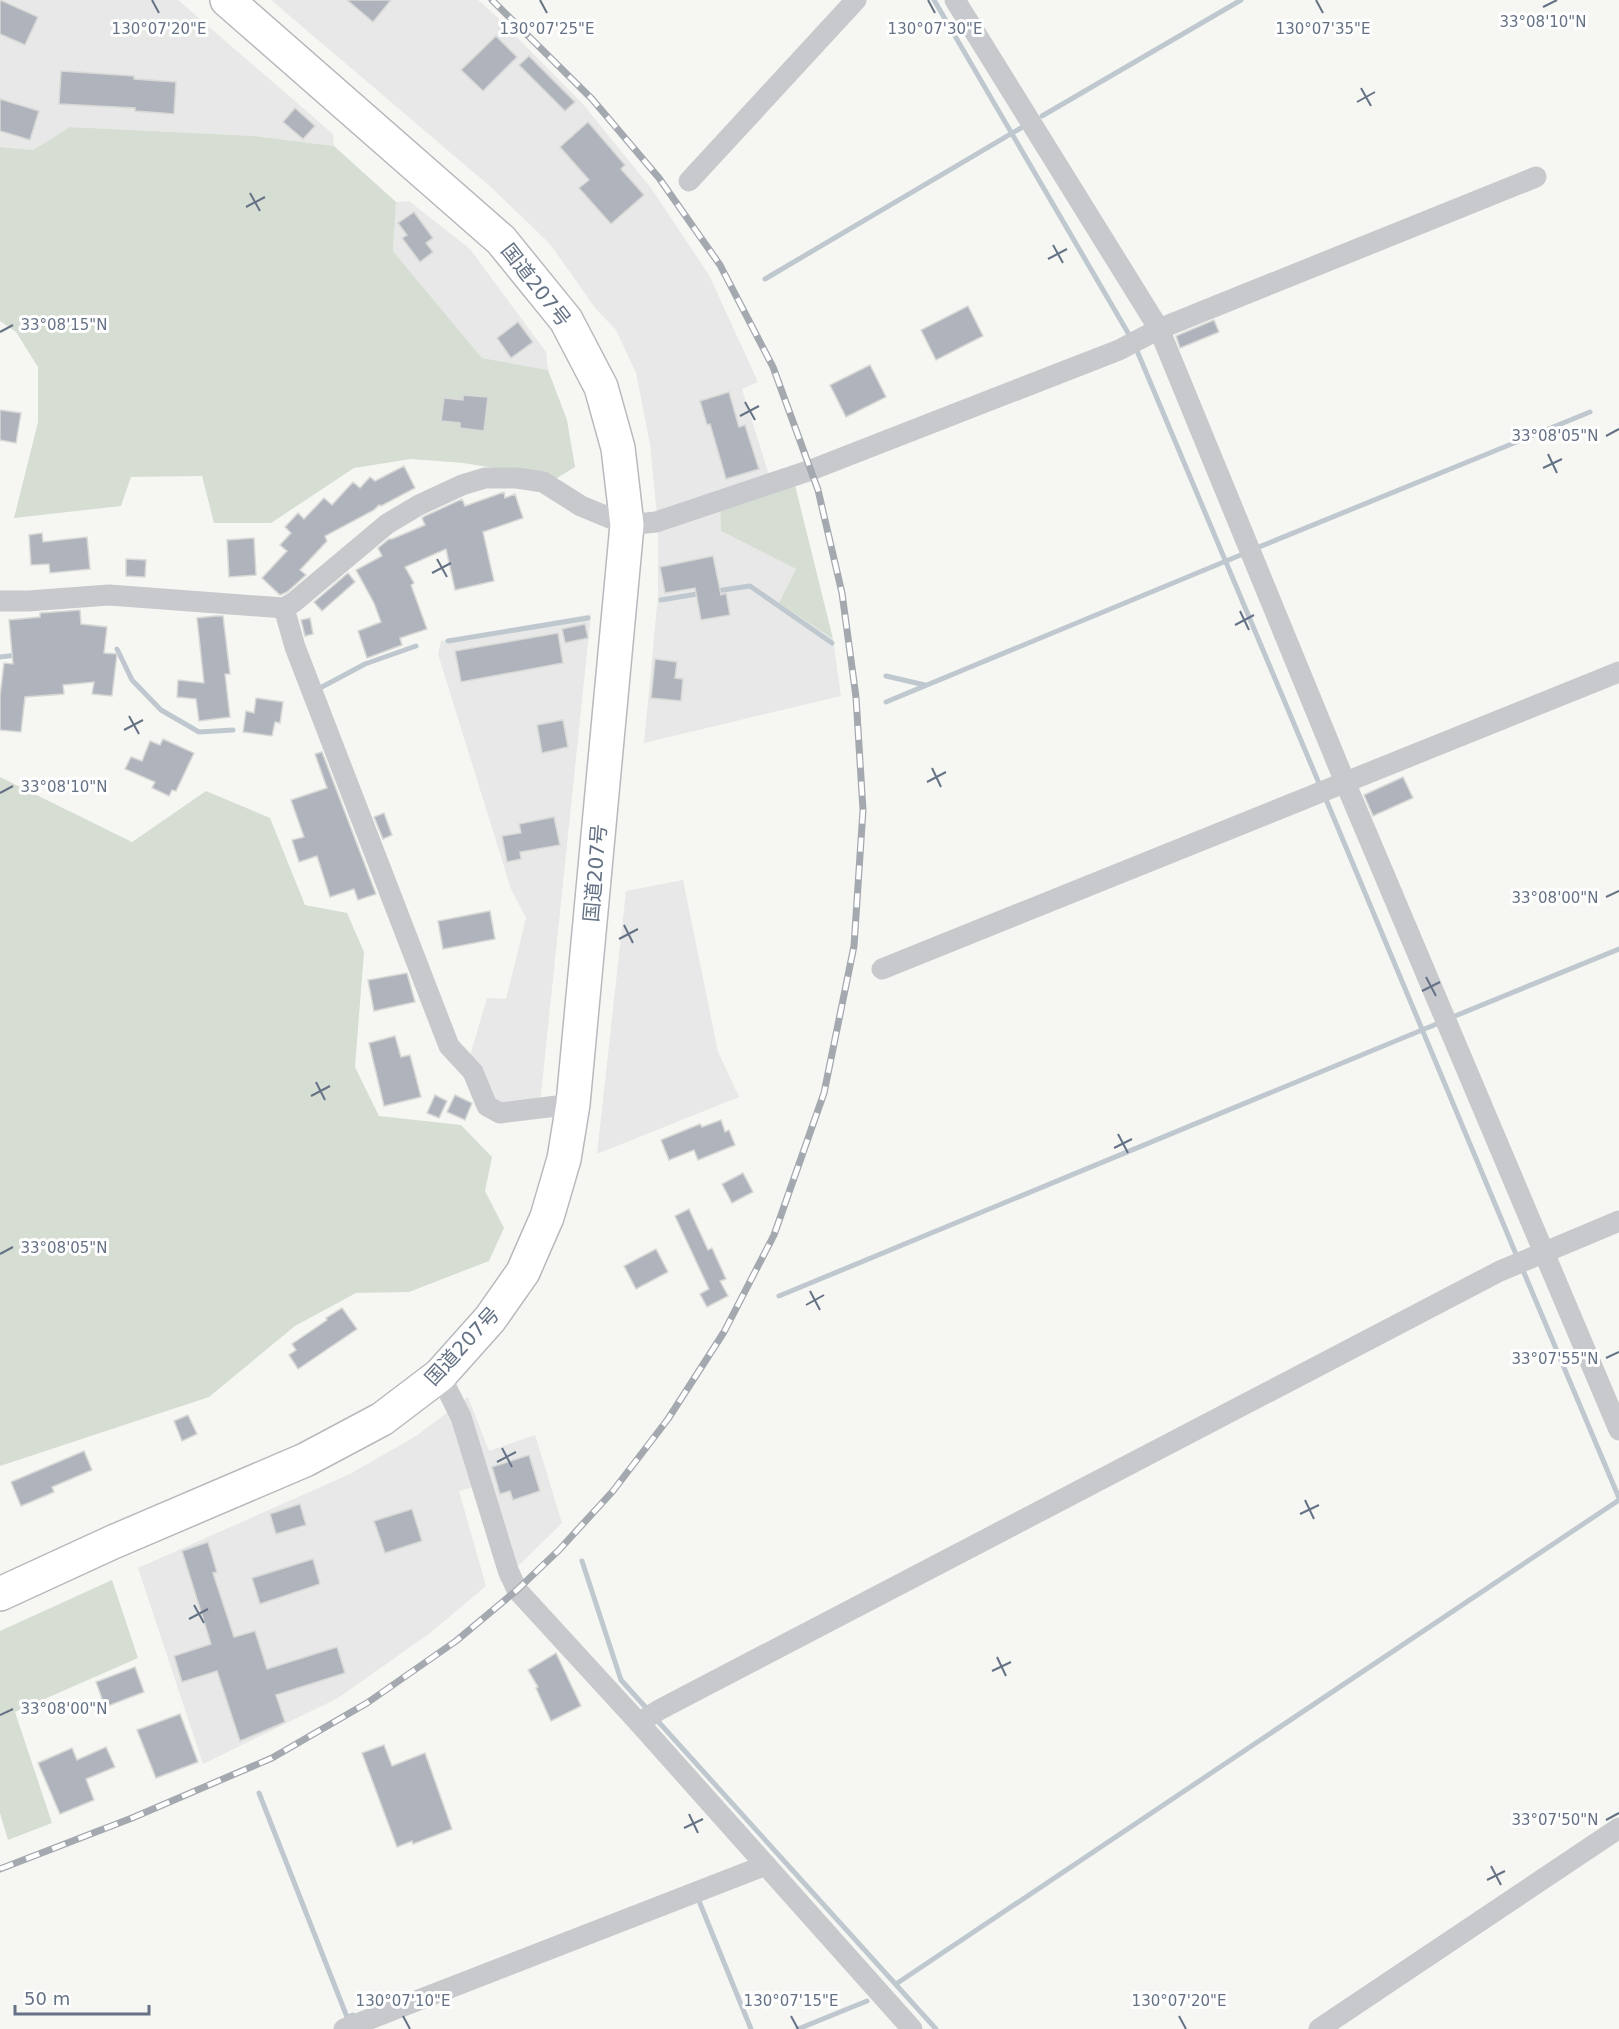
<svg xmlns="http://www.w3.org/2000/svg" width="1619" height="2029" font-family="'DejaVu Sans','Noto Sans JP',sans-serif">
  <style>
    .built { fill: #e7e8e7 }
    .green { fill: #d6ded4 }
    .lines { fill: none; stroke-linecap: round; stroke-linejoin: round }
    .stream { stroke: #bfc8cf; stroke-width: 5 }
    .building { fill: #afb4bc; stroke: #d8d8d6; stroke-width: 1.5 }
    .highway-casing { stroke: #b7b9bd; stroke-width: 36 }
    .street { stroke: #c7c9cd; stroke-width: 21 }
    .highway { stroke: #fff; stroke-width: 33 }
    .rail-casing { stroke: #a4a9b0; stroke-width: 7 }
    .rail { stroke: #fff; stroke-width: 4.5; stroke-dasharray: 14; stroke-linecap: butt }
    .ticks { fill: none; stroke: #657285; stroke-width: 2 }
    .labels { text-anchor: middle; stroke-width: 6; stroke-linejoin: round; paint-order: stroke }
    .street-label { font-size: 20px; fill: #657285; stroke: #fff }
    .ticks-label { font-size: 15px; text-anchor: middle; fill: #657285; stroke: #fff; stroke-width: 6; stroke-linejoin: round; paint-order: stroke }
  </style>
  <rect width="100%" height="100%" fill="#f6f7f3"/>
  <g class="built">
    <path d="M 0,0 L 178,0 L 333,134 L 334,146 L 255,136 L 70,127 L 33,150 L 0,147 Z"/>
    <path d="M 271,0 L 478,0 L 493,13 L 582,103 L 651,188 L 709,275 L 758,382 L 742,389 L 769,475 L 657,515 L 650,444 L 636,373 L 616,330 L 596,309 L 550,244 L 492,188 Z"/>
    <path d="M 409,201 L 470,249 L 546,352 L 548,370 L 482,358 L 393,251 L 396,202 Z"/>
    <path d="M 720,508 L 721,531 L 796,569 L 780,603 L 833,639 L 841,696 L 644,743 L 658,596 L 658,528 Z"/>
    <path d="M 591,614 L 540,1104 L 496,1106 L 470,1056 L 487,998 L 506,999 L 526,918 L 511,889 L 438,654 L 441,641 Z"/>
    <path d="M 683,880 L 718,1052 L 739,1097 L 597,1154 L 626,891 Z"/>
    <path d="M 468,1397 L 489,1451 L 535,1435 L 562,1523 L 501,1583 L 473,1487 L 459,1491 L 486,1586 L 430,1633 L 338,1698 L 203,1764 L 138,1568 L 350,1474 L 416,1436 Z"/>
  </g>
  <g class="green">
    <path d="M 70,127 L 255,136 L 334,146 L 396,202 L 393,251 L 482,358 L 548,370 L 567,420 L 575,467 L 557,478 L 463,463 L 411,459 L 354,468 L 271,523 L 214,523 L 202,476 L 131,477 L 121,506 L 14,518 L 38,422 L 38,367 L 16,332 L 0,321 L 0,147 L 33,150 Z"/>
    <path d="M 795,485 L 833,639 L 779,603 L 796,569 L 721,531 L 720,508 Z"/>
    <path d="M 0,777 L 132,842 L 206,791 L 270,818 L 305,905 L 347,913 L 364,952 L 355,1067 L 379,1116 L 461,1125 L 492,1157 L 485,1191 L 504,1228 L 489,1261 L 409,1292 L 356,1293 L 295,1326 L 209,1397 L 0,1466 Z"/>
    <path d="M 112,1580 L 138,1658 L 15,1712 L 52,1823 L 8,1840 L 0,1813 L 0,1631 Z"/>
  </g>
  <g class="lines">
    <g class="stream">
      <path d="M 934,0 L 1131,338"/>
      <path d="M 1042,116 L 1241,0"/>
      <path d="M 765,279 L 1026,125"/>
      <path d="M 1135,346 L 1321,788"/>
      <path d="M 1259,547 L 1590,412"/>
      <path d="M 716,591 L 750,586 L 832,643"/>
      <path d="M 661,600 L 703,593"/>
      <path d="M 448,641 L 588,618"/>
      <path d="M 117,649 L 132,680 L 161,710 L 199,732 L 233,730"/>
      <path d="M 0,657 L 17,655"/>
      <path d="M 886,676 L 925,685"/>
      <path d="M 320,688 L 365,664 L 416,646"/>
      <path d="M 886,702 L 1243,554"/>
      <path d="M 1325,797 L 1518,1259"/>
      <path d="M 1455,1016 L 1619,949"/>
      <path d="M 1522,1268 L 1619,1498"/>
      <path d="M 779,1296 L 1439,1023"/>
      <path d="M 582,1561 L 621,1680 L 649,1711"/>
      <path d="M 655,1718 L 936,2029"/>
      <path d="M 259,1793 L 347,2017 L 353,2015"/>
      <path d="M 699,1901 L 751,2029"/>
      <path d="M 896,1984 L 1619,1500"/>
      <path d="M 798,2029 L 867,2001"/>
    </g>
  </g>
  <g class="building">
    <path d="M 0,0 L 38,17 L 25,45 L 0,34 Z"/>
    <path d="M 347,0 L 391,0 L 373,22 Z"/>
    <path d="M 496,36 L 517,57 L 483,91 L 461,70 Z"/>
    <path d="M 529,56 L 575,102 L 565,111 L 519,65 Z"/>
    <path d="M 61,71 L 134,76 L 134,79 L 176,82 L 174,114 L 135,111 L 135,108 L 59,104 Z"/>
    <path d="M 0,99 L 39,111 L 30,140 L 0,131 Z"/>
    <path d="M 295,108 L 315,126 L 303,139 L 283,122 Z"/>
    <path d="M 588,122 L 625,165 L 621,169 L 644,195 L 611,224 L 579,188 L 589,180 L 560,147 Z"/>
    <path d="M 414,212 L 433,238 L 426,243 L 433,252 L 420,262 L 402,238 L 407,235 L 398,223 Z"/>
    <path d="M 968,306 L 983,336 L 936,360 L 921,330 Z"/>
    <path d="M 1214,320 L 1219,332 L 1180,348 L 1176,336 Z"/>
    <path d="M 518,322 L 533,342 L 511,358 L 497,338 Z"/>
    <path d="M 870,365 L 886,397 L 846,417 L 830,385 Z"/>
    <path d="M 729,392 L 739,427 L 745,425 L 759,469 L 726,479 L 710,424 L 707,425 L 700,401 Z"/>
    <path d="M 463,395 L 488,397 L 484,431 L 460,428 L 460,423 L 441,421 L 444,398 L 463,400 Z"/>
    <path d="M 0,410 L 21,413 L 16,443 L 0,440 Z"/>
    <path d="M 404,466 L 415,488 L 381,506 L 379,505 L 374,510 L 325,536 L 327,541 L 300,570 L 306,575 L 287,592 L 280,595 L 262,578 L 287,551 L 280,545 L 291,533 L 285,527 L 298,513 L 304,519 L 324,498 L 332,505 L 353,482 L 360,488 L 370,477 L 375,481 Z"/>
    <path d="M 504,492 L 505,498 L 515,494 L 523,518 L 483,532 L 494,581 L 455,590 L 446,549 L 405,567 L 414,583 L 411,585 L 427,629 L 400,638 L 402,645 L 367,658 L 358,631 L 381,622 L 374,603 L 356,570 L 382,556 L 378,548 L 389,539 L 392,539 L 425,525 L 422,518 L 425,516 L 462,499 L 465,506 Z"/>
    <path d="M 42,533 L 43,542 L 87,537 L 90,569 L 50,573 L 49,564 L 31,565 L 29,535 Z"/>
    <path d="M 254,538 L 256,575 L 229,577 L 227,540 Z"/>
    <path d="M 713,556 L 721,595 L 726,593 L 730,615 L 701,620 L 695,588 L 665,593 L 660,567 Z"/>
    <path d="M 126,559 L 146,560 L 145,577 L 126,576 Z"/>
    <path d="M 348,573 L 355,582 L 322,611 L 314,602 Z"/>
    <path d="M 80,610 L 81,624 L 107,627 L 104,653 L 117,654 L 112,696 L 92,694 L 94,682 L 63,685 L 64,694 L 25,697 L 21,732 L 0,730 L 0,696 L 4,663 L 13,664 L 9,620 L 40,617 L 40,613 Z"/>
    <path d="M 216,616 L 223,616 L 230,674 L 225,674 L 230,717 L 199,721 L 196,699 L 177,697 L 178,680 L 204,683 L 197,618 Z"/>
    <path d="M 310,618 L 313,634 L 305,636 L 301,620 Z"/>
    <path d="M 585,624 L 588,638 L 565,643 L 562,629 Z"/>
    <path d="M 558,633 L 563,663 L 461,682 L 455,651 Z"/>
    <path d="M 655,659 L 677,662 L 675,678 L 683,679 L 681,701 L 651,698 Z"/>
    <path d="M 256,698 L 283,702 L 280,723 L 275,722 L 272,736 L 243,732 L 246,711 L 254,713 Z"/>
    <path d="M 563,720 L 568,747 L 542,753 L 537,725 Z"/>
    <path d="M 163,739 L 194,753 L 176,791 L 172,790 L 169,796 L 152,788 L 155,782 L 125,769 L 131,757 L 142,761 L 150,741 L 160,745 Z"/>
    <path d="M 322,752 L 376,894 L 358,900 L 354,889 L 330,897 L 317,856 L 299,862 L 292,840 L 304,837 L 291,800 L 327,788 L 315,754 Z"/>
    <path d="M 1403,777 L 1413,798 L 1373,816 L 1364,795 Z"/>
    <path d="M 384,813 L 392,835 L 383,839 L 374,817 Z"/>
    <path d="M 554,817 L 560,845 L 520,852 L 521,859 L 507,862 L 502,836 L 521,833 L 519,824 Z"/>
    <path d="M 490,911 L 495,939 L 443,949 L 438,921 Z"/>
    <path d="M 407,973 L 415,1002 L 374,1011 L 368,980 Z"/>
    <path d="M 395,1036 L 401,1057 L 410,1055 L 421,1097 L 384,1106 L 369,1043 Z"/>
    <path d="M 435,1095 L 447,1101 L 439,1118 L 427,1113 Z"/>
    <path d="M 455,1095 L 472,1103 L 465,1120 L 447,1112 Z"/>
    <path d="M 721,1120 L 725,1132 L 729,1130 L 735,1145 L 698,1160 L 694,1150 L 669,1160 L 661,1140 L 700,1124 L 702,1127 Z"/>
    <path d="M 743,1173 L 753,1192 L 732,1203 L 722,1184 Z"/>
    <path d="M 689,1209 L 708,1250 L 712,1248 L 726,1279 L 720,1281 L 728,1296 L 707,1307 L 700,1294 L 709,1289 L 675,1216 Z"/>
    <path d="M 656,1249 L 668,1272 L 636,1289 L 624,1266 Z"/>
    <path d="M 342,1308 L 357,1329 L 298,1369 L 289,1355 L 296,1350 L 292,1344 L 327,1320 L 326,1318 Z"/>
    <path d="M 188,1415 L 197,1434 L 182,1441 L 174,1421 Z"/>
    <path d="M 84,1451 L 92,1470 L 52,1487 L 54,1492 L 21,1506 L 11,1482 Z"/>
    <path d="M 529,1455 L 540,1491 L 513,1500 L 510,1491 L 500,1494 L 492,1467 Z"/>
    <path d="M 300,1504 L 306,1525 L 276,1534 L 270,1514 Z"/>
    <path d="M 412,1509 L 422,1541 L 385,1553 L 374,1521 Z"/>
    <path d="M 208,1542 L 217,1572 L 213,1573 L 234,1637 L 255,1631 L 267,1669 L 337,1647 L 345,1673 L 276,1695 L 285,1722 L 240,1741 L 217,1671 L 182,1682 L 174,1656 L 211,1644 L 182,1551 Z"/>
    <path d="M 313,1559 L 320,1584 L 260,1604 L 252,1578 Z"/>
    <path d="M 556,1653 L 581,1706 L 551,1721 L 536,1688 L 538,1687 L 528,1670 Z"/>
    <path d="M 135,1667 L 144,1692 L 105,1707 L 96,1682 Z"/>
    <path d="M 180,1714 L 198,1762 L 156,1778 L 137,1730 Z"/>
    <path d="M 384,1745 L 392,1766 L 425,1753 L 452,1829 L 413,1844 L 412,1841 L 397,1847 L 362,1753 Z"/>
    <path d="M 106,1747 L 115,1767 L 86,1779 L 94,1800 L 60,1814 L 38,1763 L 72,1748 L 77,1760 Z"/>
  </g>
  <g class="lines">
    <defs>
      <path id="highway" d="M 0,1594 L 113,1542 L 305,1460 L 382,1419 L 440,1375 L 490,1319 L 523,1272 L 547,1217 L 564,1159 L 573,1104 L 627,525 L 618,448 L 601,387 L 566,320 L 501,240 L 227,0"/>
    </defs>
    <use href="#highway" class="highway-casing"/>
    <g class="street">
      <path d="M 955,0 L 1159,329 L 1345,782 L 1619,1430"/>
      <path d="M 689,181 L 856,0"/>
      <path d="M 0,601 L 28,601 L 109,595 L 284,608 L 294,602 L 387,524 L 419,505 L 462,485 L 485,478 L 517,478 L 543,482 L 581,506 L 627,525 L 656,522 L 811,470 L 1119,350 L 1159,329 L 1536,177"/>
      <path d="M 284,608 L 295,647 L 449,1046 L 473,1072 L 487,1106 L 500,1113 L 573,1104"/>
      <path d="M 882,969 L 1619,672"/>
      <path d="M 440,1375 L 461,1417 L 508,1570 L 517,1590 L 639,1723 L 912,2029"/>
      <path d="M 639,1723 L 659,1710 L 1500,1271 L 1619,1221"/>
      <path d="M 344,2029 L 766,1865"/>
      <path d="M 1319,2029 L 1619,1828"/>
    </g>
    <use href="#highway" class="highway"/>
    <defs>
      <path id="rail" d="M 0,1869 L 132,1818 L 272,1758 L 367,1703 L 456,1641 L 517,1590 L 559,1550 L 613,1491 L 668,1419 L 724,1332 L 774,1235 L 824,1093 L 854,946 L 863,810 L 856,697 L 842,593 L 818,490 L 773,367 L 720,265 L 659,178 L 592,99 L 492,0"/>
    </defs>
    <use href="#rail" class="rail-casing"/>
    <use href="#rail" class="rail"/>
  </g>
  <path class="ticks" d="M 152,0 L 159,13M 540,0 L 547,13M 928,0 L 935,13M 1316,0 L 1323,13M 1543,7 L 1557,0M 1361,88 L 1371,106M 1357,102 L 1375,92M 250,193 L 260,211M 246,207 L 265,197M 1053,245 L 1063,263M 1048,259 L 1067,249M 0,332 L 13,325M 745,402 L 755,420M 740,416 L 759,406M 1606,436 L 1619,429M 1548,454 L 1557,473M 1543,468 L 1562,459M 437,559 L 447,577M 432,573 L 451,563M 1240,611 L 1249,630M 1235,625 L 1254,615M 129,716 L 139,734M 124,730 L 143,720M 932,768 L 941,787M 927,782 L 946,772M 0,793 L 13,786M 1606,897 L 1619,891M 624,925 L 633,943M 619,939 L 638,929M 1426,977 L 1436,996M 1422,991 L 1440,982M 316,1082 L 325,1100M 311,1096 L 330,1086M 1118,1134 L 1128,1153M 1114,1148 L 1132,1139M 0,1254 L 13,1247M 810,1291 L 820,1310M 806,1305 L 824,1295M 1606,1358 L 1619,1352M 502,1448 L 512,1467M 497,1462 L 516,1452M 1305,1500 L 1314,1519M 1300,1514 L 1319,1505M 194,1605 L 204,1623M 189,1619 L 208,1609M 997,1657 L 1006,1676M 992,1671 L 1011,1662M 0,1715 L 13,1709M 689,1814 L 698,1833M 1606,1820 L 1619,1813M 684,1828 L 703,1819M 1491,1866 L 1501,1885M 1487,1880 L 1505,1871M 403,2016 L 410,2029M 791,2016 L 798,2029M 1179,2016 L 1186,2029"/>
  <g class="labels">
    <g class="street-label">
      <text transform="translate(536 285) rotate(52)" y="7">国道207号</text>
      <text transform="translate(595 873) rotate(-85)" y="7">国道207号</text>
      <text transform="translate(462 1346) rotate(-47)" y="7">国道207号</text>
    </g>
  </g>
  <g class="ticks-label">
    <text x="1543" y="27">33°08'10"N</text>
    <text x="159" y="34">130°07'20"E</text>
    <text x="547" y="34">130°07'25"E</text>
    <text x="935" y="34">130°07'30"E</text>
    <text x="1323" y="34">130°07'35"E</text>
    <text x="64" y="330">33°08'15"N</text>
    <text x="1555" y="441">33°08'05"N</text>
    <text x="64" y="792">33°08'10"N</text>
    <text x="1555" y="903">33°08'00"N</text>
    <text x="64" y="1253">33°08'05"N</text>
    <text x="1555" y="1364">33°07'55"N</text>
    <text x="64" y="1714">33°08'00"N</text>
    <text x="1555" y="1825">33°07'50"N</text>
    <text x="403" y="2006">130°07'10"E</text>
    <text x="791" y="2006">130°07'15"E</text>
    <text x="1179" y="2006">130°07'20"E</text>
  </g>
  <path d="M15 2005v9h134v-9" fill="none" stroke="#657285" stroke-width="3"/>
  <text x="24" y="2005" font-size="18" fill="#657285" stroke="#ffffff" stroke-width="4.5" paint-order="stroke">50 m</text>
</svg>
